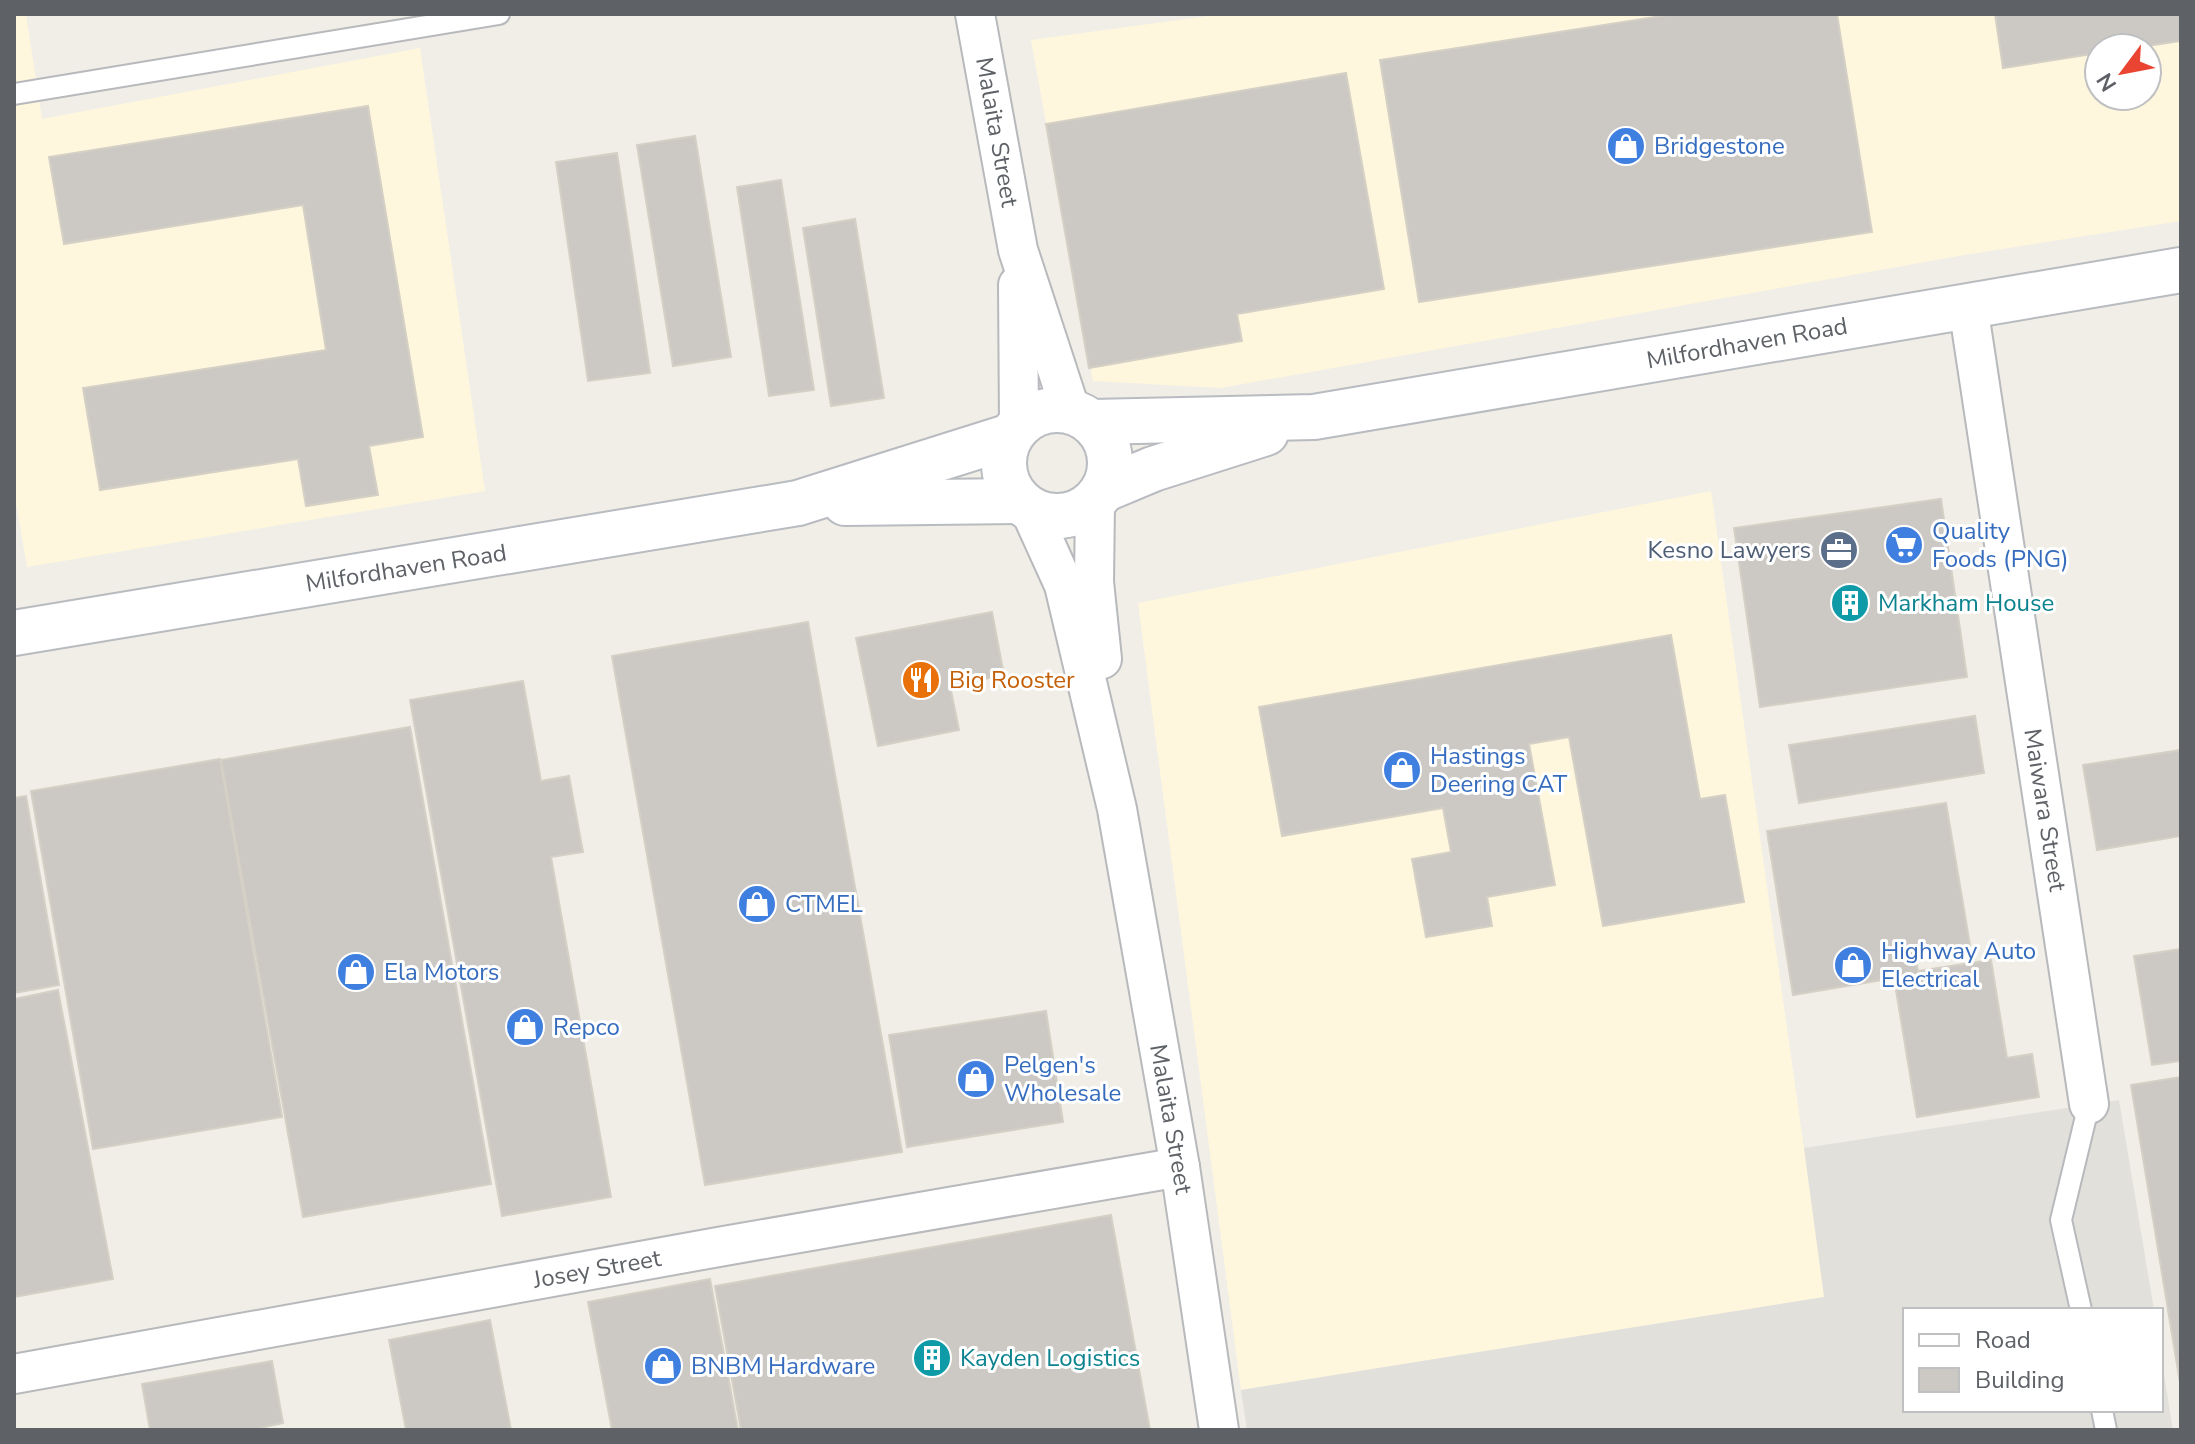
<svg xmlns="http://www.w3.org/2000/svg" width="2195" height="1444" font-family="'Nunito Sans',sans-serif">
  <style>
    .commercial { fill: #fef7de; fill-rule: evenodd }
    .industrial { fill: #e2e0db }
    .building { fill: #ccc9c4; stroke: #d5d0c5; stroke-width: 2 }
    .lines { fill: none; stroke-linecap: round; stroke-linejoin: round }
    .lane-casing { stroke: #b7b9bd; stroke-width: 24 }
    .street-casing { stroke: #b7b9bd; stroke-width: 42 }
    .secondary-casing { stroke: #b8bbc0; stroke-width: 48 }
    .lane { stroke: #fff; stroke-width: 20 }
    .street { stroke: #fff; stroke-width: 38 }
    .secondary { stroke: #fff; stroke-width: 44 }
    .labels { text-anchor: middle; stroke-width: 6; stroke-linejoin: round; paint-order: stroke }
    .street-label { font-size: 24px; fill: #5e6267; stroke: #fff }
    .shop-label { font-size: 24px; fill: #366cbe; stroke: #fff; text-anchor: start }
    .service-label { font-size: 24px; fill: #4e5e75; stroke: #fff; text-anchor: end }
    .culture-label { font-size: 24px; fill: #0d838f; stroke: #fff; text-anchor: start }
    .food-label { font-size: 24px; fill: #c56008; stroke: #fff; text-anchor: start }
  </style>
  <rect width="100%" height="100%" fill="#f0eee6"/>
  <g class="commercial">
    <path d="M 14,14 L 26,14 L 42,119 L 420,48 L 485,491 L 27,567 L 14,491 Z"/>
    <path d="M 1223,14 L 2181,14 L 2181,221 L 1964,255 L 1221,388 L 1093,381 L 1031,40 ZM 2099,48 L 2147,48 L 2147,96 L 2099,96 Z"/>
    <path d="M 1711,491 L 1825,1297 L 1241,1390 L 1138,603 Z"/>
  </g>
  <path class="industrial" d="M 2119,1100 L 2154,1310 L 1905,1310 L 1905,1410 L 2161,1410 L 2161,1356 L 2173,1430 L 1247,1430 L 1241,1390 L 1824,1297 L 1804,1148 Z"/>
  <g class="building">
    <path d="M 1674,14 L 1837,14 L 1872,232 L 1419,302 L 1380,60 Z"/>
    <path d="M 1995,14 L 2181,14 L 2181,41 L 2134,48 L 2099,48 L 2099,53 L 2003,68 Z"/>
    <path d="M 1346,73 L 1384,289 L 1237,314 L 1242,341 L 1089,368 L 1046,124 Z"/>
    <path d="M 368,106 L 423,437 L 369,446 L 378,495 L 306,506 L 298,459 L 100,490 L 83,388 L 326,350 L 303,205 L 64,244 L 49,157 Z"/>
    <path d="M 695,136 L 731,357 L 673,366 L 637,145 Z"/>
    <path d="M 617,153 L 650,373 L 588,381 L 556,162 Z"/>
    <path d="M 781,180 L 814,390 L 769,396 L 737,187 Z"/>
    <path d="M 855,219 L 884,398 L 831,406 L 803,228 Z"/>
    <path d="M 1941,499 L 1967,677 L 1760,707 L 1734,528 Z"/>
    <path d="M 992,612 L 1004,675 L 950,686 L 959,730 L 878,746 L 856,638 Z"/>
    <path d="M 808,622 L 902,1152 L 705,1185 L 612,656 Z"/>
    <path d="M 1671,635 L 1700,799 L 1725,795 L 1744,902 L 1603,926 L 1569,737 L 1529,744 L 1555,885 L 1487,897 L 1492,926 L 1426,937 L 1412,859 L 1451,852 L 1443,808 L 1282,836 L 1259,707 Z"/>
    <path d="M 523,681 L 541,781 L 569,776 L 583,852 L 551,857 L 611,1197 L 502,1216 L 410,700 Z"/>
    <path d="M 1975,716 L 1984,773 L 1799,803 L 1789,745 Z"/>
    <path d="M 410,727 L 491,1184 L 303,1217 L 221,760 Z"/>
    <path d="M 2181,750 L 2181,836 L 2097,850 L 2083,765 Z"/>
    <path d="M 220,759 L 282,1117 L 93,1149 L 31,791 Z"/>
    <path d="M 26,796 L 59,985 L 14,993 L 14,798 Z"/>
    <path d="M 1946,803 L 1970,945 L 1915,954 L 1918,971 L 1991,960 L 2007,1058 L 2032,1054 L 2039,1097 L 1917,1117 L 1894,978 L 1793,995 L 1767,831 Z"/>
    <path d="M 2181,949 L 2181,1061 L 2152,1065 L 2134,956 Z"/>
    <path d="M 58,990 L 113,1279 L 14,1297 L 14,999 Z"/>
    <path d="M 1046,1011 L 1063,1122 L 907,1147 L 889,1035 Z"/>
    <path d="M 2181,1077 L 2181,1389 L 2131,1085 Z"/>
    <path d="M 1111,1215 L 1150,1430 L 741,1430 L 715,1286 Z"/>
    <path d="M 710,1279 L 738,1430 L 612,1430 L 588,1302 Z"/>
    <path d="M 490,1320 L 511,1430 L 406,1430 L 389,1340 Z"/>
    <path d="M 272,1361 L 283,1423 L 260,1428 L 261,1430 L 150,1430 L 142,1384 Z"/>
  </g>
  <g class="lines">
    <defs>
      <g id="lane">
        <path d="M 14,94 L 499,14"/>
        <path d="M 2081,1310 L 2061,1220 L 2089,1104"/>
        <path d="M 2102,1410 L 2106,1430"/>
      </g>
      <g id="street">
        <path d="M 975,14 L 1018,250 L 1071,412"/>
        <path d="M 1018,285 L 1019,424"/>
        <path d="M 1968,306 L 2089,1104"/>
        <path d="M 1095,501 L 1094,582 L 1102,659"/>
        <path d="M 1030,510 L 1064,585 L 1117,809 L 1180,1167 L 1219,1430"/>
        <path d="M 14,1374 L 724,1246 L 1180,1167"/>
      </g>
      <g id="secondary">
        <circle cx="1057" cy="463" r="53"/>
        <path d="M 1092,422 L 1314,417 L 2181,270"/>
        <path d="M 1103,490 L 1153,469 L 1266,433"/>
        <path d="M 845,503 L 1019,501"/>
        <path d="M 14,633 L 798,503 L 1011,436"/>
      </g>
    </defs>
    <use href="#lane" class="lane-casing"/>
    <use href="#street" class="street-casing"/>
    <use href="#secondary" class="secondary-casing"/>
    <use href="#lane" class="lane"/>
    <use href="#street" class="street"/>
    <use href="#secondary" class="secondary"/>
  </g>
  <defs>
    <symbol id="shop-disc" viewBox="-11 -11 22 22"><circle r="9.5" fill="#3f7fe0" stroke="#fff"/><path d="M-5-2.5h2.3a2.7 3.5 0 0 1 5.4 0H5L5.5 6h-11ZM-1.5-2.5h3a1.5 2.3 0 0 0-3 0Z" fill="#fff"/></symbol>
    <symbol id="supermarket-disc" viewBox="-11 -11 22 22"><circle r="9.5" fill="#3f7fe0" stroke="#fff"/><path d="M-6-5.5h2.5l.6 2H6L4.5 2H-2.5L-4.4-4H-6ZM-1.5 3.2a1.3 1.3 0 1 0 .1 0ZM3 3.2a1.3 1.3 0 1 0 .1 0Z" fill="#fff"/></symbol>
    <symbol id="office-disc" viewBox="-11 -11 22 22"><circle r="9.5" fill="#5c6f8a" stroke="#fff"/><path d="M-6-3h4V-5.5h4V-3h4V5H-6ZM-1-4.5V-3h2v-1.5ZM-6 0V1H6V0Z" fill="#fff"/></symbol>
    <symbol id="building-disc" viewBox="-11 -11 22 22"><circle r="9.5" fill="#0f9aa8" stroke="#fff"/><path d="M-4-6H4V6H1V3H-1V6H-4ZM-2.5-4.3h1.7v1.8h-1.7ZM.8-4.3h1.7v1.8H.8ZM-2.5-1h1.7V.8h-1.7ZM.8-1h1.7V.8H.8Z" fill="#fff"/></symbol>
    <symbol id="restaurant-disc" viewBox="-11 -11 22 22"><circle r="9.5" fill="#e8710a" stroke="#fff"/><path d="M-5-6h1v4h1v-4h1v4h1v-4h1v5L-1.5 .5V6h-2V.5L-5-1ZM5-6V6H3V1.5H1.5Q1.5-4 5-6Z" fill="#fff"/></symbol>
  </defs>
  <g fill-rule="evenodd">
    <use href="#shop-disc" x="1604" y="124" width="44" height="44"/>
    <use href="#supermarket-disc" x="1882" y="523" width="44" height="44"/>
    <use href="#office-disc" x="1817" y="528" width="44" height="44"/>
    <use href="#building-disc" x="1828" y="581" width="44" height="44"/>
    <use href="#restaurant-disc" x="899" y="658" width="44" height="44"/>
    <use href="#shop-disc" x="1380" y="748" width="44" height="44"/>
    <use href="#shop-disc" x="735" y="882" width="44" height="44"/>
    <use href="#shop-disc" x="1831" y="943" width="44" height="44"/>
    <use href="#shop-disc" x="334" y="950" width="44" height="44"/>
    <use href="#shop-disc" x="503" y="1005" width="44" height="44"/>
    <use href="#shop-disc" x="954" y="1057" width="44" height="44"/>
    <use href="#building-disc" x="910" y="1336" width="44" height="44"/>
    <use href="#shop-disc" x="641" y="1344" width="44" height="44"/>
  </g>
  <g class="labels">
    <g class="street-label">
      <text transform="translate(997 132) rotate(80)" y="8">Malaita Street</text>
      <text transform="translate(1747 343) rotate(-10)" y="8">Milfordhaven Road</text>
      <text transform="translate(406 568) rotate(-9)" y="8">Milfordhaven Road</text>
      <text transform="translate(2045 810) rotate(81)" y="8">Maiwara Street</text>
      <text transform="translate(1171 1119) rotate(80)" y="8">Malaita Street</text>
      <text transform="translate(597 1269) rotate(-10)" y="8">Josey Street</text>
    </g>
    <g class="shop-label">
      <text x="1654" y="154">Bridgestone</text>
      <text x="1932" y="539">Quality<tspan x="1932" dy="28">Foods (PNG)</tspan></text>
      <text x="1430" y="764">Hastings<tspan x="1430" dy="28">Deering CAT</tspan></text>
      <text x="785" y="912">CTMEL</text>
      <text x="1881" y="959">Highway Auto<tspan x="1881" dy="28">Electrical</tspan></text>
      <text x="384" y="980">Ela Motors</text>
      <text x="553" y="1035">Repco</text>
      <text x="1004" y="1073">Pelgen's<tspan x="1004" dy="28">Wholesale</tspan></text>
      <text x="691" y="1374">BNBM Hardware</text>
    </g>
    <g class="service-label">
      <text x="1811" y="558">Kesno Lawyers</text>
    </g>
    <g class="culture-label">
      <text x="1878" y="611">Markham House</text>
      <text x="960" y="1366">Kayden Logistics</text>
    </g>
    <g class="food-label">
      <text x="949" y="688">Big Rooster</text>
    </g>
  </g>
  <rect width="2195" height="1444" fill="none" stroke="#5e6267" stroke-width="32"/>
  <rect x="1903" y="1308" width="260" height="104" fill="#ffffff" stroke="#bfc0c2" stroke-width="2"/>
  <rect x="1919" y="1334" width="40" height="12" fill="#ffffff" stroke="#bfc0c2" stroke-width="2"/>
  <text x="1975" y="1348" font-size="24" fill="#5e6267">Road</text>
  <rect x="1919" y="1368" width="40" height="24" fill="#ccc9c4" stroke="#bfc0c2" stroke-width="2"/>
  <text x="1975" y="1388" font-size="24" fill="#5e6267">Building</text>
  <g transform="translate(2123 72) rotate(238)"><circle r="38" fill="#ffffff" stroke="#bfc0c2" stroke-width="2"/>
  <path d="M0-6L14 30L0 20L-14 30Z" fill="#ea4533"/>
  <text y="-12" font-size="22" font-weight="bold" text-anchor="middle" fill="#5e6267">N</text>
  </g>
</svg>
